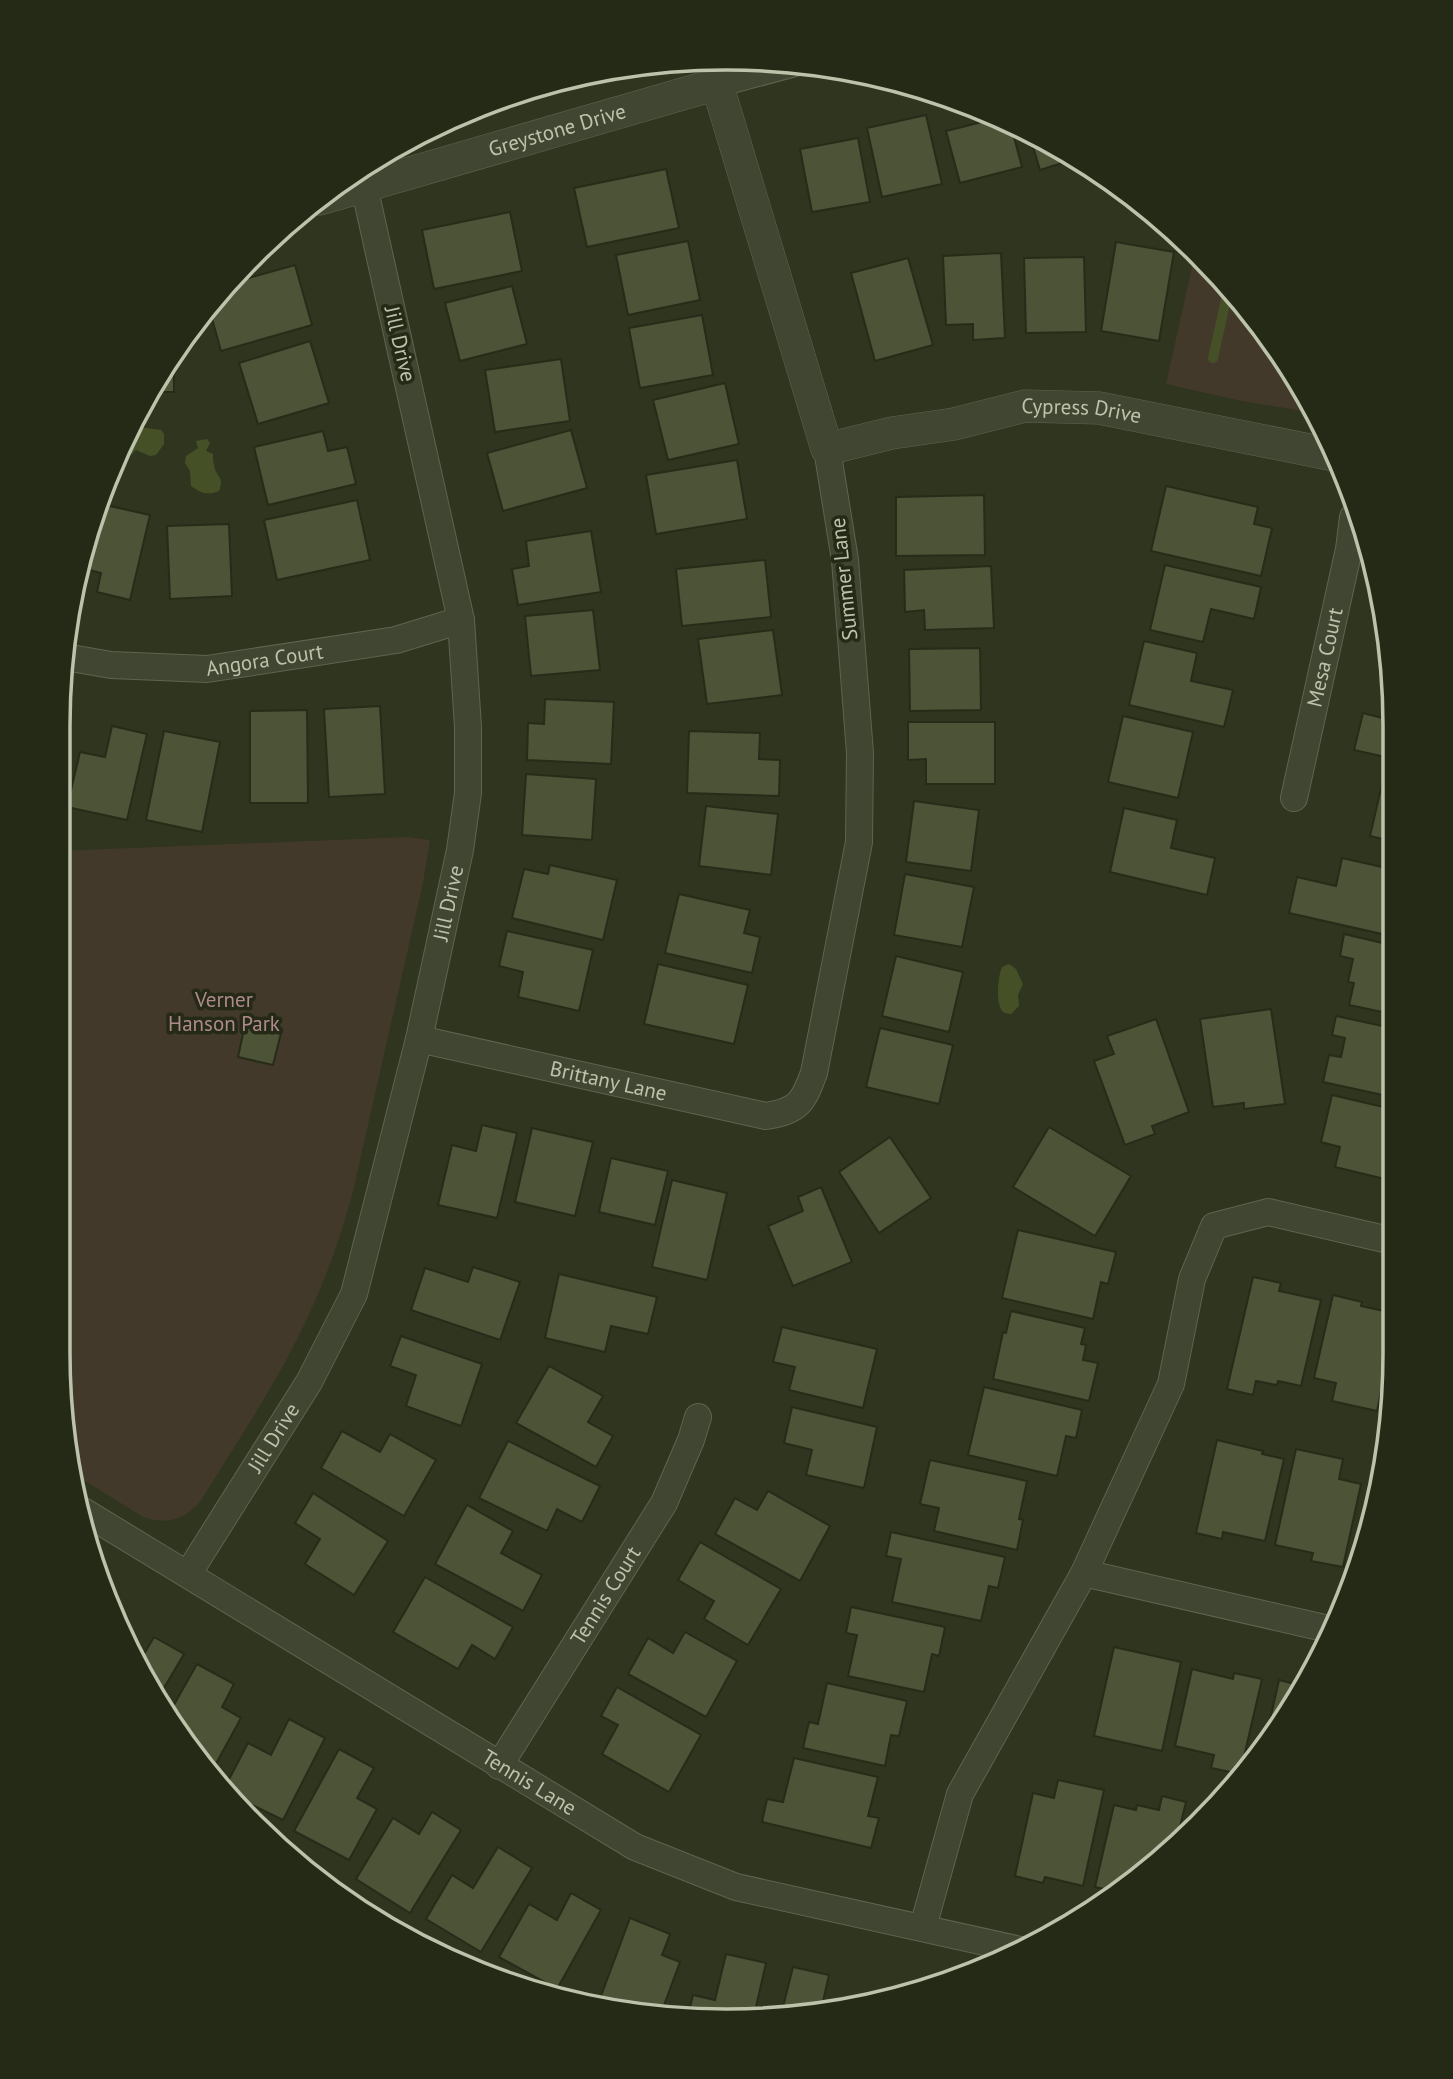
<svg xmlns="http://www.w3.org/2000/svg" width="1453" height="2079" font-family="'PT Sans',sans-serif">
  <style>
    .green { fill: #43392a }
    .water { fill: #465027 }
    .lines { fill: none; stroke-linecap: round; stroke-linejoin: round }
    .stream { stroke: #465027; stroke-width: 10 }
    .building { fill: #4c5337; stroke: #272c19; stroke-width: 2 }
    .minor-casing { stroke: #5e644f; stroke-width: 28 }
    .tertiary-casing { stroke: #5e644f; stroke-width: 33 }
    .minor { stroke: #404631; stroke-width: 26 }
    .tertiary { stroke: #404631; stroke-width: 32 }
    .labels { text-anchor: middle; stroke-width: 7; stroke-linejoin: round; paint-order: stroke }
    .street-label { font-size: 21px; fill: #bcc3ab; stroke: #252a17 }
    .park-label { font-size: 21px; fill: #af8a8d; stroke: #252a17 }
    .rim { fill: none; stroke: #bcc3ab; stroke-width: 3.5 }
  </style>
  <rect width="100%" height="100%" fill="#2f351e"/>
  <g class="green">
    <path d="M 1195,254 L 1229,285 L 1314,413 L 1237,400 L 1166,384 Z"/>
    <path d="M 408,837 L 430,840 L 423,883 L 353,1191 C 342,1233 328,1273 310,1312 C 280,1379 238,1440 200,1502 C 183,1520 166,1525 143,1517 L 74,1474 L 58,1352 L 58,851 Z"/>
  </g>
  <g class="water">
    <path d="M 139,427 L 161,430 L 164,434 L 164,444 L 156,455 L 150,456 L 136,450 L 128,458 L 122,458 L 134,429 Z"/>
    <path d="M 207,439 L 210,443 L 206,451 L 213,454 C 213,458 213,462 214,465 C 216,479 225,475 219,491 C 207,496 201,493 191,486 L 190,471 L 185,463 L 186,456 L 198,448 L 196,441 Z"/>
    <path d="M 1009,964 L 1016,969 L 1023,984 L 1018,995 L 1019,1006 L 1011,1014 C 1007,1013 1003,1014 1001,1009 C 996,1000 998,976 1002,967 Z"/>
  </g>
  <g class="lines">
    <path class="stream" d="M 1213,358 L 1229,286"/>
  </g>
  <g class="building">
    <path d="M 926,115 L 942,184 L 882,197 L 867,128 Z"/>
    <path d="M 998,118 L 1010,122 L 1022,167 L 960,183 L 946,131 Z"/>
    <path d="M 1028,130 L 1075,159 L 1040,170 Z"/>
    <path d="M 858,138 L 870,202 L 812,212 L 800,149 Z"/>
    <path d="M 666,169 L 679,228 L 587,247 L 574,188 Z"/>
    <path d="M 510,212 L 522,271 L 434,289 L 422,230 Z"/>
    <path d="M 688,241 L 700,300 L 628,315 L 616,255 Z"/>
    <path d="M 1116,242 L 1174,252 L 1159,341 L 1101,331 Z"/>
    <path d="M 1001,253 L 1005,338 L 973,340 L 973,324 L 946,325 L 943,256 Z"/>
    <path d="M 1084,257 L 1086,332 L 1026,333 L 1024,258 Z"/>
    <path d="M 908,258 L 933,345 L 875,361 L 851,273 Z"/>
    <path d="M 295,265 L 312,325 L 221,351 L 211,315 L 238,281 Z"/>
    <path d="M 512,286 L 527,344 L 460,361 L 445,303 Z"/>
    <path d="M 702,315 L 713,375 L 640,388 L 629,328 Z"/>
    <path d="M 310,341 L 329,403 L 258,424 L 239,363 Z"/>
    <path d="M 561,359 L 570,421 L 495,432 L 485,370 Z"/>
    <path d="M 174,360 L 174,392 L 148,392 Z"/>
    <path d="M 725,383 L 739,444 L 668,460 L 653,400 Z"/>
    <path d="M 571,430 L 587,488 L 503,511 L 487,453 Z"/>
    <path d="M 323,431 L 328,451 L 347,447 L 356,484 L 268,505 L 254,447 Z"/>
    <path d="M 737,460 L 747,519 L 656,534 L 646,475 Z"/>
    <path d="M 1166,486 L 1258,507 L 1254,524 L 1272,528 L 1261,576 L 1151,551 Z"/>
    <path d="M 984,495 L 985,555 L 896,556 L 896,497 Z"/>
    <path d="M 357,500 L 370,560 L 277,580 L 264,520 Z"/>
    <path d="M 105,505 L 150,515 L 130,600 L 97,592 L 101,573 L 81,568 Z"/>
    <path d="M 229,524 L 232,596 L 170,599 L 167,526 Z"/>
    <path d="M 591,531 L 601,592 L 518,605 L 512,569 L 529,566 L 526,541 Z"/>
    <path d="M 765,560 L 771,617 L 682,626 L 676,569 Z"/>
    <path d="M 1165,565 L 1261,587 L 1254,619 L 1211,609 L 1203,642 L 1150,630 Z"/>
    <path d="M 991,566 L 994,628 L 925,630 L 924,610 L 905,612 L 904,570 Z"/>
    <path d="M 593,610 L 600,670 L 531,676 L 525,616 Z"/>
    <path d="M 1382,615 L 1389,639 L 1389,642 L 1377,639 Z"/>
    <path d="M 773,630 L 782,695 L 707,704 L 698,639 Z"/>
    <path d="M 1144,641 L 1197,653 L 1191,681 L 1233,690 L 1224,727 L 1129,705 Z"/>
    <path d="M 980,648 L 981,710 L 910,711 L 909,649 Z"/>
    <path d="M 545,699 L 614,702 L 611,764 L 527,760 L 528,723 L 544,724 Z"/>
    <path d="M 380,706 L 385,794 L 329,797 L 324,709 Z"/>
    <path d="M 307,710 L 308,803 L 250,803 L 250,711 Z"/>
    <path d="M 1363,713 L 1390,720 L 1390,758 L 1354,750 Z"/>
    <path d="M 1123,716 L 1193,732 L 1178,798 L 1108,782 Z"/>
    <path d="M 908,722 L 995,722 L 995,784 L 926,784 L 926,759 L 908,760 Z"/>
    <path d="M 112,726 L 147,734 L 127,820 L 67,807 L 80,752 L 105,757 Z"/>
    <path d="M 164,731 L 220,742 L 202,832 L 146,820 Z"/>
    <path d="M 689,731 L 760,733 L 759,759 L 780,760 L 779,796 L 687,793 Z"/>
    <path d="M 1385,771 L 1390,772 L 1391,841 L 1370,836 Z"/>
    <path d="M 526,774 L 596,779 L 592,840 L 522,835 Z"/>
    <path d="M 914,801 L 979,810 L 971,871 L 906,862 Z"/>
    <path d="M 706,806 L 778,814 L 771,875 L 699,866 Z"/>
    <path d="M 1124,808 L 1177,820 L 1171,848 L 1215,858 L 1207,895 L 1110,872 Z"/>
    <path d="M 1342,858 L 1391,869 L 1391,894 L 1382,934 L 1289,913 L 1297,877 L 1336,886 Z"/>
    <path d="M 550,865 L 617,880 L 603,940 L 512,918 L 524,869 L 548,874 Z"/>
    <path d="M 905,874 L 974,887 L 962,947 L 894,935 Z"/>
    <path d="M 679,894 L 750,910 L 744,933 L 760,937 L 752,973 L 665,953 Z"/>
    <path d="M 507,931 L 593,950 L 579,1011 L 518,997 L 523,972 L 499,966 Z"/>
    <path d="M 1344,934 L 1391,945 L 1392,1014 L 1349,1005 L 1354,983 L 1348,982 L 1353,959 L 1340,956 Z"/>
    <path d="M 896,956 L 963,972 L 949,1032 L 882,1016 Z"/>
    <path d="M 658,964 L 748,985 L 734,1044 L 644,1024 Z"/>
    <path d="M 1271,1009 L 1285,1104 L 1244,1109 L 1244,1103 L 1213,1107 L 1200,1019 Z"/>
    <path d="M 1336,1016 L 1392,1028 L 1392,1097 L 1323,1082 L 1329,1055 L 1341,1057 L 1345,1038 L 1332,1035 Z"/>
    <path d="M 1156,1019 L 1189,1112 L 1152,1126 L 1155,1134 L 1125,1145 L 1094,1061 L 1114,1054 L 1107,1036 Z"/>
    <path d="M 246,1020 L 282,1029 L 273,1065 L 238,1057 Z"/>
    <path d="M 880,1028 L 953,1045 L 939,1104 L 866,1087 Z"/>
    <path d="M 1332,1095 L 1392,1109 L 1393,1181 L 1335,1167 L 1340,1147 L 1321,1142 Z"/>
    <path d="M 482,1125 L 517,1133 L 497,1218 L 438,1205 L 452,1145 L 476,1151 Z"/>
    <path d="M 1049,1127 L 1131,1176 L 1095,1236 L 1013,1187 Z"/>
    <path d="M 532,1128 L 593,1142 L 575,1216 L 515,1202 Z"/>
    <path d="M 890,1137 L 931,1198 L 879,1233 L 839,1172 Z"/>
    <path d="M 611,1158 L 668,1171 L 655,1225 L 599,1212 Z"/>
    <path d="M 672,1180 L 727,1193 L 707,1280 L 652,1267 Z"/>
    <path d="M 821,1187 L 852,1262 L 793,1286 L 768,1226 L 803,1211 L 798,1197 Z"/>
    <path d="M 1018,1230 L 1116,1252 L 1108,1284 L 1101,1282 L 1093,1319 L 1002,1298 Z"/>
    <path d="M 473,1267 L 520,1282 L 500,1340 L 411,1310 L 425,1268 L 468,1282 Z"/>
    <path d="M 559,1274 L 657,1297 L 648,1334 L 611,1326 L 605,1352 L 545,1338 Z"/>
    <path d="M 1253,1277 L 1281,1283 L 1279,1291 L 1321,1300 L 1301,1386 L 1278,1381 L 1277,1385 L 1256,1381 L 1253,1395 L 1227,1389 Z"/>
    <path d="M 1333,1295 L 1362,1302 L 1361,1306 L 1393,1313 L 1393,1336 L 1377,1411 L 1332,1401 L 1336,1383 L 1314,1378 Z"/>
    <path d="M 1011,1311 L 1085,1328 L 1081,1344 L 1086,1345 L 1083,1360 L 1098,1363 L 1089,1401 L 993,1379 L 1003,1332 L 1006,1333 Z"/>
    <path d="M 782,1327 L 877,1349 L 863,1408 L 789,1390 L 795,1367 L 773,1362 Z"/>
    <path d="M 401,1336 L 482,1364 L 461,1426 L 406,1406 L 416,1375 L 390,1366 Z"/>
    <path d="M 549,1366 L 603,1396 L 588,1422 L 613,1436 L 596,1467 L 516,1423 Z"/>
    <path d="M 984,1387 L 1082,1410 L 1076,1438 L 1066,1436 L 1057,1476 L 968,1455 Z"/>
    <path d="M 792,1407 L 877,1427 L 864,1488 L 806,1475 L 812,1450 L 784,1443 Z"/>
    <path d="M 342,1431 L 380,1452 L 390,1434 L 436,1460 L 404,1516 L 321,1468 Z"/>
    <path d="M 1217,1440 L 1263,1451 L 1262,1454 L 1284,1459 L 1265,1541 L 1223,1532 L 1222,1539 L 1196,1533 Z"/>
    <path d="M 508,1441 L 600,1486 L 582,1522 L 557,1509 L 547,1531 L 479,1498 Z"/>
    <path d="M 1296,1449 L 1343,1459 L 1339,1479 L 1361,1484 L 1343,1567 L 1311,1561 L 1313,1553 L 1275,1545 Z"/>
    <path d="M 930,1460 L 1027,1481 L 1019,1519 L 1023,1520 L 1017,1550 L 934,1531 L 939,1508 L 920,1504 Z"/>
    <path d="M 1377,1461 L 1383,1462 L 1373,1525 L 1355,1573 L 1351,1572 Z"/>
    <path d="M 768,1491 L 830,1526 L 800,1581 L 715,1534 L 735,1498 L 757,1510 Z"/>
    <path d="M 313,1493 L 388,1541 L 354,1595 L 305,1564 L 320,1539 L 295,1523 Z"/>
    <path d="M 467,1505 L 513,1531 L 501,1553 L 542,1575 L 523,1611 L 435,1564 Z"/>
    <path d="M 891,1532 L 1005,1557 L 998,1588 L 989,1586 L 981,1621 L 892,1602 L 901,1559 L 886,1556 Z"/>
    <path d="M 700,1542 L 781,1589 L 748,1645 L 704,1619 L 714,1601 L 678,1580 Z"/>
    <path d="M 425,1577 L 513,1627 L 495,1659 L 472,1645 L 458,1669 L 393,1632 Z"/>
    <path d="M 851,1607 L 945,1627 L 939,1656 L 932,1654 L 924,1692 L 848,1676 L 857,1635 L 846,1633 Z"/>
    <path d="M 685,1632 L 737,1661 L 706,1717 L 628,1674 L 648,1638 L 673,1653 Z"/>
    <path d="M 154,1637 L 184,1654 L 158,1698 L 141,1659 Z"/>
    <path d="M 1114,1647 L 1181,1662 L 1162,1751 L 1094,1736 Z"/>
    <path d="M 197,1664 L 234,1684 L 222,1707 L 241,1718 L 212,1771 L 170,1724 L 167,1717 Z"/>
    <path d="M 1192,1669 L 1233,1679 L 1234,1673 L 1262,1679 L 1240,1774 L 1211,1768 L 1214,1755 L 1175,1746 Z"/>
    <path d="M 1279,1680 L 1303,1686 L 1263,1751 Z"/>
    <path d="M 827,1683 L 907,1701 L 899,1736 L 891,1735 L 885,1766 L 803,1748 L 809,1722 L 818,1724 Z"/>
    <path d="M 617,1687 L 701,1735 L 669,1792 L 602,1754 L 618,1725 L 601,1716 Z"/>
    <path d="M 289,1719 L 325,1738 L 283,1820 L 232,1795 L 225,1787 L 248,1743 L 271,1755 Z"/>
    <path d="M 339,1749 L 374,1768 L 357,1798 L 377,1809 L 349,1860 L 294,1831 Z"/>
    <path d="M 794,1758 L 878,1777 L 868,1816 L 879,1818 L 871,1848 L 762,1822 L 767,1799 L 783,1802 Z"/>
    <path d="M 1058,1780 L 1104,1790 L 1083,1886 L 1045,1877 L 1043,1883 L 1015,1876 L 1033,1793 L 1054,1798 Z"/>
    <path d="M 1162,1796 L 1186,1802 L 1175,1847 L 1168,1855 L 1114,1891 L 1095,1887 L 1114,1805 L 1136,1810 L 1137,1805 L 1159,1810 Z"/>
    <path d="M 432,1812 L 461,1830 L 410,1913 L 356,1879 L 393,1818 L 419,1834 Z"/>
    <path d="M 498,1847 L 532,1868 L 481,1952 L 426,1919 L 452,1875 L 473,1888 Z"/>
    <path d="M 571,1893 L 601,1910 L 557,1989 L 499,1957 L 529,1904 L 557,1920 Z"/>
    <path d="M 630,1918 L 670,1934 L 662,1955 L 680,1962 L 660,2016 L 640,2016 L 598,2004 Z"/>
    <path d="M 726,1954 L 766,1963 L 754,2016 L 688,2016 L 693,1995 L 715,2000 Z"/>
    <path d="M 793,1967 L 829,1975 L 822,2006 L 835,2009 L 814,2015 L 781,2015 Z"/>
  </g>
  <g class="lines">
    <defs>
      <g id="minor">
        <path d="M 712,61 L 717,84 L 795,63"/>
        <path id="s1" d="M 65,657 L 111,665 L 207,669 L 396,640 L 461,620"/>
        <path id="s2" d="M 1294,798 L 1349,549 L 1353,517"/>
        <path id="s3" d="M 419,1039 L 766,1116 C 799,1111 803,1102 814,1073 L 859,842 L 860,753 L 845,560 L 827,449"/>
        <path id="s4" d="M 78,1508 L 635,1847 L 736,1887 L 1025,1951"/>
        <path d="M 1084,1573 L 1333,1630"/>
        <path id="s5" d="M 188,1574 L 309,1382 L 354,1294 L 419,1039 L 460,850 L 468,793 L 468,727 L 461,620 L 364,186"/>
        <path id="s6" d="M 499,1766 L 664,1503 L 691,1440 L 698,1417"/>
        <path d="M 923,1927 L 960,1794 L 1084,1573 L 1171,1384 L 1192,1279 L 1214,1226 L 1268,1212 L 1393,1241"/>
      </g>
      <g id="tertiary">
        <path id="s7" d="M 320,199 L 717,84 L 827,449 L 892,433 L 954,424 L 1025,406 L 1099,408 L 1334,455"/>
      </g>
    </defs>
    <use href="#minor" class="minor-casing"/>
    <use href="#tertiary" class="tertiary-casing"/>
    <use href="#minor" class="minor"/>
    <use href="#tertiary" class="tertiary"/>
  </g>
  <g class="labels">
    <g class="street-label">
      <text dy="7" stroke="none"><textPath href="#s7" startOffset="247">Greystone Drive</textPath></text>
      <text transform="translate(400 344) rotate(77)" y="7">Jill Drive</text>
      <text dy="7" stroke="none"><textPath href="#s7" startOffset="1054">Cypress Drive</textPath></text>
      <text transform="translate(844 579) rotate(-96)" y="7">Summer Lane</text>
      <text dy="7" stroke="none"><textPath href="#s2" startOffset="144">Mesa Court</textPath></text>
      <text dy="7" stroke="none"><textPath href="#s1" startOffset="201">Angora Court</textPath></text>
      <text dy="7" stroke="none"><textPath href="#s5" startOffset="728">Jill Drive</textPath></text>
      <text dy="7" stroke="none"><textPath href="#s3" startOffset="194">Brittany Lane</textPath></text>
      <text dy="7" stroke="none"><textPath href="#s5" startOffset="161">Jill Drive</textPath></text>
      <text dy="7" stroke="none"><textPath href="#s6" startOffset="201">Tennis Court</textPath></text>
      <text dy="7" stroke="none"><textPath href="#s4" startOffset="528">Tennis Lane</textPath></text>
    </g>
    <g class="park-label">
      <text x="224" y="1007">Verner<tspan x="224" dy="24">Hanson Park</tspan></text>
    </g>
  </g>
  <path d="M0 0H1453V2079H0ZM726 70H727A656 656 0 0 1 1383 726V1353A656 656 0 0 1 727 2009H726A656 656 0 0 1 70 1353V726A656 656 0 0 1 726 70Z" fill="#252a17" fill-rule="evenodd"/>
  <path class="rim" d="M726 70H727A656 656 0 0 1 1383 726V1353A656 656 0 0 1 727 2009H726A656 656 0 0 1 70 1353V726A656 656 0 0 1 726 70Z"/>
</svg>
